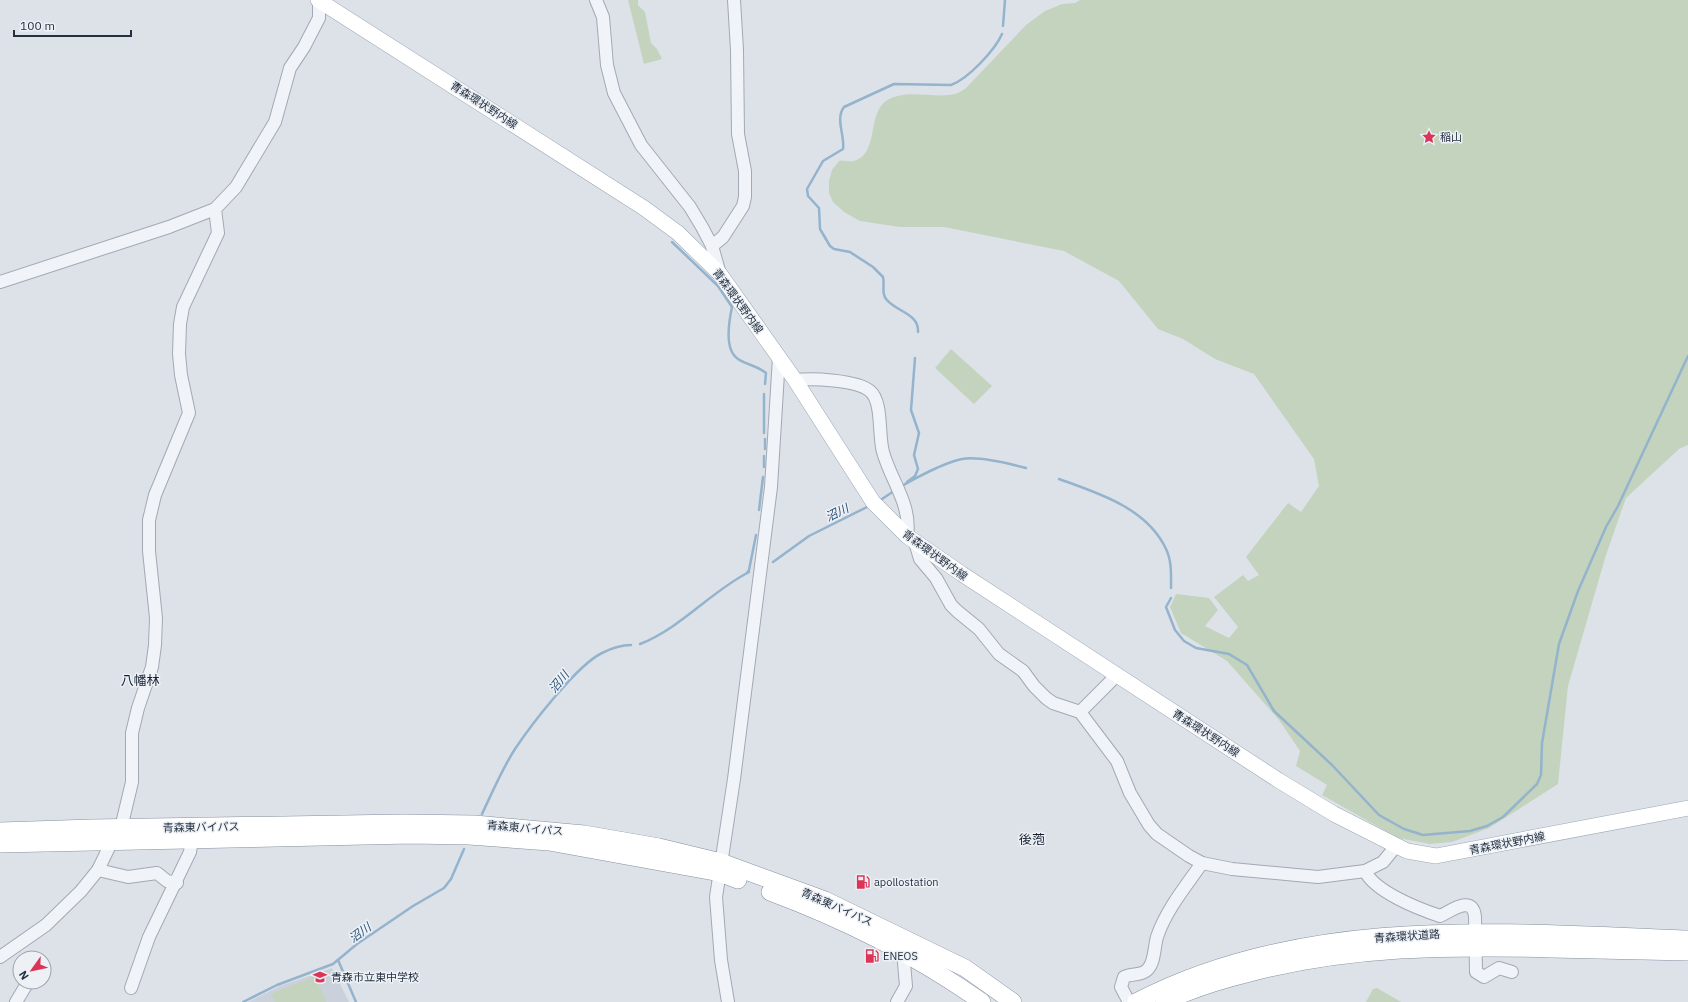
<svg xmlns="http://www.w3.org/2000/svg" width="1688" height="1002" font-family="'IBM Plex Sans','Noto Sans JP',sans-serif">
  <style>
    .built { fill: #cbd1db }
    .green { fill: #c4d3bd }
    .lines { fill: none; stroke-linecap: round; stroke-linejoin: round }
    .stream { stroke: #94b3cd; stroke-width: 2.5 }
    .minor-casing { stroke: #a2a9b3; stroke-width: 14 }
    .major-casing { stroke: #9ba7b6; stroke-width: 16 }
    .highway-casing { stroke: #8390a1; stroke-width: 18 }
    .minor { stroke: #f0f3f7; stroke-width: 12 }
    .major { stroke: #fff; stroke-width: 15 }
    .highway { stroke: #fff; stroke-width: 17 }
    .labels { text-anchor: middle; stroke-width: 3; stroke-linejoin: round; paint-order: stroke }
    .street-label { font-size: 11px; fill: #253141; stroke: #edf1f6 }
    .poi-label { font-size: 11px; fill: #253141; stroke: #edf1f6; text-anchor: start }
    .water-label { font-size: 12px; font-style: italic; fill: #2b5279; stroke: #edf1f6 }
    .quarter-label { font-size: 13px; fill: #172231; stroke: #edf1f6 }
  </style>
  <rect width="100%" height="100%" fill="#dde2e9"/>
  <path class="built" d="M 332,968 L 349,1002 L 248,1002 L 280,986 Z"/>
  <g class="green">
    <path d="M 628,0 L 638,0 L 638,5 L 645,12 L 651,43 L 657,49 L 662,59 L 644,64 Z"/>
    <path d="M 1080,0 L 1688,0 L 1688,445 L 1679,449 L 1626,498 L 1606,555 L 1568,686 L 1558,784 L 1489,828 L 1452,842 L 1430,844 L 1398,838 L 1322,795 L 1327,785 L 1296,766 L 1300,751 L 1279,720 L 1227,661 L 1181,633 L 1170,607 L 1176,594 L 1209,598 L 1218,610 L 1205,626 L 1229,638 L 1238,627 L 1214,597 L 1243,575 L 1248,581 L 1259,575 L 1246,557 L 1288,503 L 1301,512 L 1319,486 L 1314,459 L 1254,374 L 1215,359 L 1183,339 L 1158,329 L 1119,281 L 1064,251 L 944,227 L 900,227 L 860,221 L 844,212 L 833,202 L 829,193 L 829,181 L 832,170 L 839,161 C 844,160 850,162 854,161 C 879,154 867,114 886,101 C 907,88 933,99 955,94 C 959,93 963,90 966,88 L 1026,25 L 1045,11 L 1062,4 L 1075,3 Z"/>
    <path d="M 951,349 L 992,386 L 974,404 L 935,368 Z"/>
    <path d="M 315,976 L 326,1002 L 275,1002 L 271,994 Z"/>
    <path d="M 1377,988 L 1401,1002 L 1366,1002 L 1373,989 Z"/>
  </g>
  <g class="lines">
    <g class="stream">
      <path d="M 1003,26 L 1005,0"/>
      <path d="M 672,242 L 718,286 L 732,307 C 729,321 724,350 738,359 C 747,365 758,366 766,373 L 765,384"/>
      <path d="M 918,332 C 919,313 896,312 886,299 C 881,293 885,285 883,277 L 873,267 L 850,252 L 834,249 L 830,246 L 820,229 L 819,208 L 808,196 L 807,189 L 823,161 L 843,149 C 845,135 835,119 844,107 L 894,84 L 951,85 C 968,79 995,50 1002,34"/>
      <path d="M 764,433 L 764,394"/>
      <path d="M 765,449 L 765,439"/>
      <path d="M 764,467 L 764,456"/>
      <path d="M 1059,479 C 1098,493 1147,508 1166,549 C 1172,561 1171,575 1171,588"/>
      <path d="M 907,482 L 915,476 L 918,469 L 914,455 L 919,433 L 911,410 L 915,358"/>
      <path d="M 900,487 C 915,478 946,462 962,459 C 977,456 1011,464 1026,468"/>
      <path d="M 882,499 L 894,491"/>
      <path d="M 759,510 L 763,477"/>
      <path d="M 773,562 L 809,536 L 869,506"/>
      <path d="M 747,573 L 749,570 L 756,535"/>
      <path d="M 1171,598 L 1166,607 L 1175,630 L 1184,641 L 1196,648 L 1229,654 L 1247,665 L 1274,711 L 1332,765 L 1379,815 L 1404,829 L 1423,835 L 1470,831 L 1487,826 L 1503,817 L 1537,784 L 1541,775 L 1542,743 L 1559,644 L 1578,591 L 1606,527 L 1618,506 L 1688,356"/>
      <path d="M 640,644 C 681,628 710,592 749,572"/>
      <path d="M 482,814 C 492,793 502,769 515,749 C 531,725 577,665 602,653 C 612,648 621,645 631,645"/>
      <path d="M 338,960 L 356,1002"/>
      <path d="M 243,1002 L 277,985 L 333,964 L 357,944 L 413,906 L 444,888 L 451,879 L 464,849"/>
    </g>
    <defs>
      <g id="minor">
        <path d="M 596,0 L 603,17 L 607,65 L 614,93 L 641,145 L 690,207 L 702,227 L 712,246 L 720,274"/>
        <path d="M 712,246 L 723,237 L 743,206 L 745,197 L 745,171 L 738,134 L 737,50 L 734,0"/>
        <path d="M 0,282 L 169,227 L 215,209 L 236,187 L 275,122 L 290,68 L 304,47 L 319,18 L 319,0"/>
        <path d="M 795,380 C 812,378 857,380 870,391 C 883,402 878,434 883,452 C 891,481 912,505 907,536"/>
        <path d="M 915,542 L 920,559 L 936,578 L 951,605 L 957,611 L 979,629 L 999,654 L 1023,671 L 1034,686 L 1046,698 L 1053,703 L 1080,712 L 1117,761 L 1130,793 L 1149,825 L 1157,834 L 1189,856 L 1202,863 L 1232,869 L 1318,877 L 1365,871 L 1383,862 L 1396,846"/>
        <path d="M 1080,712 L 1117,675"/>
        <path d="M 98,870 L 128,877 L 157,873 L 167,881 L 177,883"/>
        <path d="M 1365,871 C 1375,892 1419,909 1440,916 C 1451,911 1473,894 1475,917 L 1476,972 L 1484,977 L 1499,968 L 1512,972"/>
        <path d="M 0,957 L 46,925 L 81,891 L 98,870 L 112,841 L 121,828 L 132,782 L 132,733 L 138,708 L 152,667 L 155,645 L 156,618 L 149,551 L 149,520 L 155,495 L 189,413 L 181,375 L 179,354 L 180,324 L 183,307 L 218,233 L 215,209"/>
        <path d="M 131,988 L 149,937 L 190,852 L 192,840"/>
        <path d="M 16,1002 L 28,982"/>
        <path d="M 728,1002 L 721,960 L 716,897 L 734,779 L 771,487 L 779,357"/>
        <path d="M 897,1002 L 906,986 L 903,951"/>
        <path d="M 1129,1002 L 1121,987 L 1124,977 C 1132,973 1141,976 1147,970 C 1155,963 1154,947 1157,937 C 1166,910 1186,886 1202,863"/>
      </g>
      <path id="major" d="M 318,0 L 644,208 L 678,233 L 720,274 L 795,380 L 873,502 L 907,536 L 962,574 L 1278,780 L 1334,814 L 1407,851 L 1436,856 L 1688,808"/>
      <g id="highway">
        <path d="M 0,831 L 92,828 L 403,823 L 475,824 L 584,834 L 659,847 L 721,862 L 825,900 L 965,968 L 1013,1002"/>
        <path d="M 0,844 L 410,835 L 469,836 L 549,842 L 720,873 L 738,880"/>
        <path d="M 770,892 C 845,920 917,956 982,1002"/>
        <path d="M 1136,1002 C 1305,914 1503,932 1688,939"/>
        <path d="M 1164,1002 C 1192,989 1221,980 1250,973 C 1349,947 1450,946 1552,949 C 1597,950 1643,951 1688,952"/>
      </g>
    </defs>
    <use href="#minor" class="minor-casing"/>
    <use href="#major" class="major-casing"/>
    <use href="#highway" class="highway-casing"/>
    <use href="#minor" class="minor"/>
    <use href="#major" class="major"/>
    <use href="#highway" class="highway"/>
  </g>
  <defs>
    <symbol id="sight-bare" viewBox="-9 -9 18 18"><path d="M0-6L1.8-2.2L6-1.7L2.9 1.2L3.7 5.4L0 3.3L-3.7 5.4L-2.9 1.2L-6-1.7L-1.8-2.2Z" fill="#dc3456" stroke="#edf1f6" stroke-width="2.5" paint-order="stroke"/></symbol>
    <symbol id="fuel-bare" viewBox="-9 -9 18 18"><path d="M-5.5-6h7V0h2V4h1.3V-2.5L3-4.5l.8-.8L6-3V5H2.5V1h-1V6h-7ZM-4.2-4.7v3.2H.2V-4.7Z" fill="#dc3456" stroke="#edf1f6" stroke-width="2.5" paint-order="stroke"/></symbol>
    <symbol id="school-bare" viewBox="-9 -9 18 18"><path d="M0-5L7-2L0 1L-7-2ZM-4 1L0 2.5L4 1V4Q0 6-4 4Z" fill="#dc3456" stroke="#edf1f6" stroke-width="2.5" paint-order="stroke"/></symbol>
  </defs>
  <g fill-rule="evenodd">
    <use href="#sight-bare" x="1419" y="127" width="20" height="20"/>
    <use href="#fuel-bare" x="853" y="872" width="20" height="20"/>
    <use href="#fuel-bare" x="862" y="946" width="20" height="20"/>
    <use href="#school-bare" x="310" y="967" width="20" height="20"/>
  </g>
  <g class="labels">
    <g class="street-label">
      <text transform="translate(484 105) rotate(33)" y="4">青森環状野内線</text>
      <text transform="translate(738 301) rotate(54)" y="4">青森環状野内線</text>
      <text transform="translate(935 555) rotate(36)" y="4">青森環状野内線</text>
      <text transform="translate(1206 733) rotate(33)" y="4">青森環状野内線</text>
      <text transform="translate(201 827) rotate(-1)" y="4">青森東バイパス</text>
      <text transform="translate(525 828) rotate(5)" y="4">青森東バイパス</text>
      <text transform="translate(1507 843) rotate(-11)" y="4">青森環状野内線</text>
      <text transform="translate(837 907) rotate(24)" y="4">青森東バイパス</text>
      <text transform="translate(1407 936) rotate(-4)" y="4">青森環状道路</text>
    </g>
    <g class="poi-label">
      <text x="1440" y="141">稲山</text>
      <text x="874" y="886">apollostation</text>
      <text x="883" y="960">ENEOS</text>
      <text x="331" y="981">青森市立東中学校</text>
    </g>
    <g class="water-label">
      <text transform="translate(837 513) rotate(-26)" y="4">沼川</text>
      <text transform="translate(559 682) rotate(-51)" y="4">沼川</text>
      <text transform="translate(360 933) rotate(-36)" y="4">沼川</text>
    </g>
    <g class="quarter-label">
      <text x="140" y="685">八幡林</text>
      <text x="1032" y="844">後萢</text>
    </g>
  </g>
  <g transform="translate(32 970) rotate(237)"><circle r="19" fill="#edf1f6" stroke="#9da4ae"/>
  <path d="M0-3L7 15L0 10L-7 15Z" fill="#dc3456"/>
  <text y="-6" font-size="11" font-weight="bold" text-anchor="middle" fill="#253141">N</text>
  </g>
  <path d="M14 30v6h117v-6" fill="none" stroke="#253141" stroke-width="2"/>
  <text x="20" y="30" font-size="12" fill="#253141" stroke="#edf1f6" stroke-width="3" paint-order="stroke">100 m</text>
</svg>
